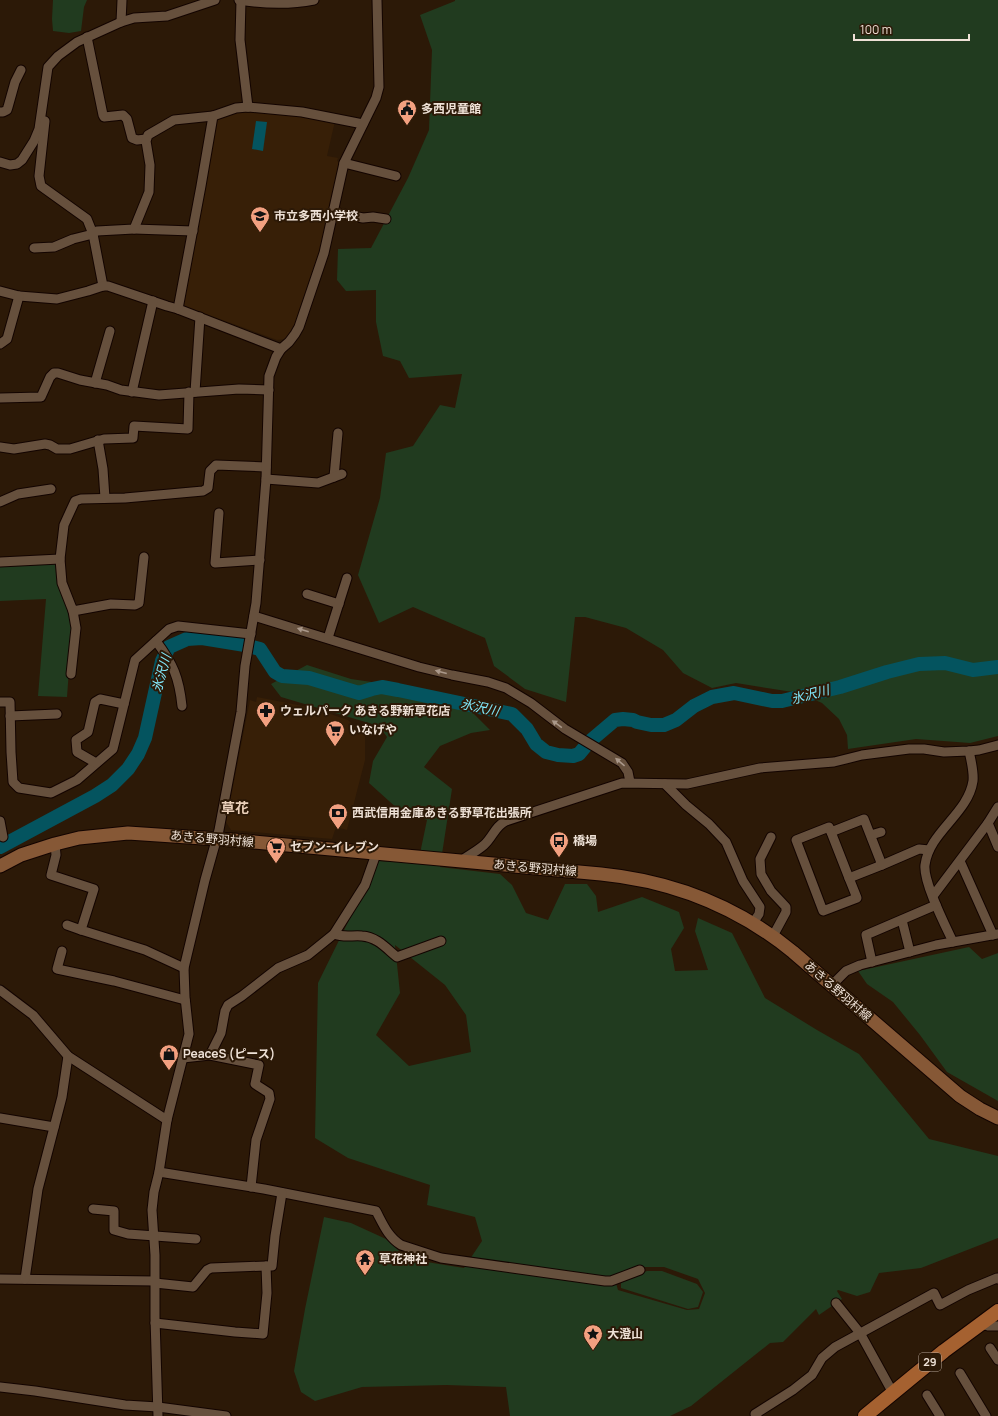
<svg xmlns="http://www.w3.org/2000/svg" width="998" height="1416" font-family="Manrope,'Noto Sans JP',sans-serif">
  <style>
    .built { fill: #371f07 }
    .green { fill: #213b1f; fill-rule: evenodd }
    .water { fill: #04545f }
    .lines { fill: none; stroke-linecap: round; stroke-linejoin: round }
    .river { stroke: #04545f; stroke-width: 14 }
    .minor-casing { stroke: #130400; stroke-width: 11 }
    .secondary-casing { stroke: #130400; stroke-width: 15 }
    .primary-casing { stroke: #130400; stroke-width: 16 }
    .minor { stroke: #66503d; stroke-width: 9 }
    .secondary { stroke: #865836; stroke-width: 13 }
    .primary { stroke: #a56130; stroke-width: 14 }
    .oneway { fill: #aa988a }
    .labels { text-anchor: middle; stroke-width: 4; stroke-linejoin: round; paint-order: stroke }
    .shield { fill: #2c1907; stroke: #b4a598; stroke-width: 1 }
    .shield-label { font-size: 11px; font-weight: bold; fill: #eee1d6 }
    .poi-label { font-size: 12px; font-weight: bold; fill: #eee1d6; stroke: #2c1907; text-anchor: start }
    .street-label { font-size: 12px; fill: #eee1d6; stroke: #2c1907 }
    .water-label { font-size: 13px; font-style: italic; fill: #82e9fc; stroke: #2c1907 }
    .quarter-label { font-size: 14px; font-weight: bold; fill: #ead0ba; stroke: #2c1907 }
  </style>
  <rect width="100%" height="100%" fill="#2c1907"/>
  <g class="built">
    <path d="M 245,109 L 278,111 L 335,121 L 327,156 L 338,158 L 337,161 L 339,162 L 319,257 L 294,331 L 286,339 L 277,340 L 184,306 L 182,303 L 217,120 L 221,116 Z"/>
    <path d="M 257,697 L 313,708 L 348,720 L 365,736 L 365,760 L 347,830 L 336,827 L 332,839 L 231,830 L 226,822 L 250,700 L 256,702 Z"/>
  </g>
  <g class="green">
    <path d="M 53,0 L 87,0 L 84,7 L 81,31 L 69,33 L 53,31 L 52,19 Z"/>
    <path d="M 455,0 L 998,0 L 998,736 L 970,743 L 916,739 L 848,749 L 847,735 L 839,719 L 822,703 L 799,693 L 736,683 L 712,688 L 683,673 L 663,650 L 626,628 L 585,617 L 575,617 L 566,702 L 525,689 L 494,666 L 485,638 L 413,607 L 379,623 L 358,575 L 380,498 L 386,453 L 413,446 L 440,405 L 455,408 L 462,374 L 409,378 L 400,361 L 383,356 L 376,322 L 376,290 L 346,291 L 337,280 L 338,249 L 371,248 L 408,178 L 429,130 L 432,50 L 420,15 L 455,1 Z"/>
    <path d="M 55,560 L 68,609 L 72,629 L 67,697 L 38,696 L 46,599 L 0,601 L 0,564 Z"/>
    <path d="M 307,665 L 351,679 L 392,685 L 468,708 L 490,730 L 471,733 L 440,746 L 424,767 L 452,789 L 440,867 L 500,874 L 512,885 L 526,913 L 548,920 L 565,884 L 587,884 L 596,896 L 598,912 L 642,897 L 679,912 L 684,928 L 671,949 L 675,971 L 708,970 L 695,931 L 698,918 L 732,933 L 765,998 L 817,1030 L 859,1054 L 929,1139 L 998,1156 L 998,1238 L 921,1268 L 879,1273 L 870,1292 L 857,1296 L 838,1290 L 837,1291 L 842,1299 L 819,1315 L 816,1309 L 783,1342 L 770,1343 L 691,1406 L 670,1416 L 510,1416 L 506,1387 L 446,1385 L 362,1387 L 315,1401 L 301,1392 L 294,1371 L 305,1309 L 324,1217 L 351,1223 L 386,1239 L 408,1259 L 464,1268 L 482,1241 L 475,1217 L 427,1205 L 430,1185 L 348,1158 L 315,1138 L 318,983 L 378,861 L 418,863 L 427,820 L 399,810 L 369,783 L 373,761 L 387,737 L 379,726 L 281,697 L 271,684 ZM 395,945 L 445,985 L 466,1015 L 471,1052 L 409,1066 L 376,1035 L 400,993 ZM 641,1267 L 664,1267 L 698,1279 L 705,1293 L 699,1309 L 687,1310 L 618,1290 L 614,1276 Z"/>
    <path d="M 969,947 L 982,959 L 998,953 L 998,1101 L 947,1072 L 920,1035 L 893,1002 L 867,984 L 858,971 Z"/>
    <path d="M 647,1271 L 662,1271 L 697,1284 L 703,1292 L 698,1307 L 688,1309 L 621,1288 L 621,1281 Z"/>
  </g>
  <path class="water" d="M 256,121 L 267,122 L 263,151 L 252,149 Z"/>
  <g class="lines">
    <path class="river" d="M 0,847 L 95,796 L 112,785 L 128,769 L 138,754 L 145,738 L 162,661 L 169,647 L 187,639 L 202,638 L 245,645 L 260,649 L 275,672 L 282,676 L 309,678 L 359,693 L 372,689 L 382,687 L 398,690 L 512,714 L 527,729 L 536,744 L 546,752 L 558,755 L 573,756 L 579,754 L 589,742 L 615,720 L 623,719 L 633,720 L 637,722 L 651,725 L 664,725 L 676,720 L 694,706 L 712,697 L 734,693 L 772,701 L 782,701 L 840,687 L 887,672 L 919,664 L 945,663 L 973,670 L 998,667"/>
    <defs>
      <g id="minor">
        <path d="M 239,0 C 264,4 289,5 314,0"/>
        <path d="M 241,0 L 240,40 L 248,107"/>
        <path d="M 121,22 L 122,0"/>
        <path d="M 87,37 L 103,115 L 104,117 L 123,115 L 127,119 L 132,138 L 137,140 L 146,139"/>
        <path d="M 0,112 L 3,112 L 7,110 L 8,107 L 15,82 L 21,70"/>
        <path d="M 0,162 L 10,165 L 17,164 L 22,160 L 34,141 L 39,129 L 48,67 L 58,56 L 77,42 L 121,22 L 134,18 L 167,16 L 215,0"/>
        <path d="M 344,163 L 396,176"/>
        <path d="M 333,212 L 363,218 L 373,217 L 386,219"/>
        <path d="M 134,229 L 193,231"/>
        <path d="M 34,248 L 54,247 L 73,239 L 93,234 L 87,219 L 41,186 L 39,176 L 45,121"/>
        <path d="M 103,286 L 93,234 L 97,231 L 134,229 L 149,192 L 150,165 L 146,141 L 148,135 L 174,120 L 213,116"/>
        <path d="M 0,291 L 19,296 L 57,299 L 88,291 L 103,286 L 108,286 L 167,306 L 178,309 L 281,349"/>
        <path d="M 178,309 L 201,186 L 213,116 L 236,108 L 248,107 L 302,112 L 363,124"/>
        <path d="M 0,344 L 7,339 L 19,296"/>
        <path d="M 95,383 L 110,331"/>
        <path d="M 132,392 L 153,301"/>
        <path d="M 195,392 L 200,317"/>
        <path d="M 0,398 L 41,397 L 50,377 L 54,373 L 58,373 L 80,380 L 107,385 L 121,390 L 159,395 L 239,389 L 269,390"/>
        <path d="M 98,440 L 103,469 L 105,498"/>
        <path d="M 0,447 L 14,449 L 45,444 L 50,445 L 57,449 L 70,449 L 104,439 L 133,438 L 134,426 L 188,429 L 189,392"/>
        <path d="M 334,477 L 338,433"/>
        <path d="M 266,479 L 318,483 L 342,474"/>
        <path d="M 0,502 L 18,494 L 51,489"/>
        <path d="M 219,513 L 215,563 L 260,560"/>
        <path d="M 60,559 L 62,583 L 73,611 L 111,604 L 135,605 L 139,603 L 144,557"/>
        <path d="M 0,562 L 60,559 L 64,525 L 75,501 L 81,499 L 125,498 L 203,491 L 208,488 L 210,471 L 216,465 L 266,467"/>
        <path d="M 307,594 L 339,604"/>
        <path d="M 254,616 L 419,667 L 452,675 L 488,682 L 506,688 L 531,703 L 565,729 L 622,763 L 628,772 L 630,782"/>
        <path d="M 328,638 L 347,578"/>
        <path d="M 156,641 C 173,664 179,677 182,706"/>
        <path d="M 71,674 L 76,628 L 73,611"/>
        <path d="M 0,702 L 10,702 L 11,752 L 13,782 L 19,788 L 51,793 L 77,780 L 113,749 L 135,660 L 169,629 L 178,626 L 251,634"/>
        <path d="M 10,716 L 57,714"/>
        <path d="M 96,763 L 77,752 L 76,740 L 88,732 L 95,702 L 100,699 L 124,704"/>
        <path d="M 665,784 L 686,805 L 709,824 L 726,842 L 743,881 L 760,907 L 759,914 L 753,923"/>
        <path d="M 864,819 L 882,865 L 849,878 L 857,898 L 823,911 L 796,840 L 829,827 L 831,832 Z"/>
        <path d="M 0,821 L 3,837"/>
        <path d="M 988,823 L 998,847"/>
        <path d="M 831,832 L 849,878"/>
        <path d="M 871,835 L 881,832"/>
        <path d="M 771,837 L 760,859 L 761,874 L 771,891 L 786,907 L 786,912 L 773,936"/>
        <path d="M 55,844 L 56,855 L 51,875 L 94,889 L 81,930 L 145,950 L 184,968"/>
        <path d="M 460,861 C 468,856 477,851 484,845 C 493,837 495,826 506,821 L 622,783 L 687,784 L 760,768 L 834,762 L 862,755 L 909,749 L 924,749 L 944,752 L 969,751 L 979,750 L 998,745"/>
        <path d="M 960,861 L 993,935"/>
        <path d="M 882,865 L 919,849 L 929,850"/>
        <path d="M 933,896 L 988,823 L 998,807"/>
        <path d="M 902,920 L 910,952"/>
        <path d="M 67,925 L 81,930"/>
        <path d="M 334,934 C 345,938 352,935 362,936 C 377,937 386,948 397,957 L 441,941"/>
        <path d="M 953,942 C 945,925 923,882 925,865 C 929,832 968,814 973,781 C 974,772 971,760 969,751"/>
        <path d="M 62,951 L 57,969 L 114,981 L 185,1000"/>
        <path d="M 872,962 L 866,935 L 936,905"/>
        <path d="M 832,985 L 846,971 L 860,965 L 936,945 L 998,934"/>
        <path d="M 0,990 L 33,1015 L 68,1056 L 167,1120"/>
        <path d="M 210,1055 L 259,1065 L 255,1084 L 269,1093 L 270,1099 L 256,1140 L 251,1187"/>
        <path d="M 183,1058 L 210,1055 L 221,1033 L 225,1011 L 228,1005 L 242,996 L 278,968 L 308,955 L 334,934 L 365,885 L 376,854"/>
        <path d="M 0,1118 L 54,1127"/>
        <path d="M 159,1172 L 264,1189 L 376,1211 C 383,1224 388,1237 401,1245 L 441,1258 L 605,1281 L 611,1281 L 640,1270"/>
        <path d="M 93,1209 L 114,1211 L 114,1230 L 128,1234 L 196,1239"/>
        <path d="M 0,1279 L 155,1281"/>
        <path d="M 25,1279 L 38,1189 L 62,1097 L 68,1056"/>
        <path d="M 155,1283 L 193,1287 L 207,1270 L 211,1268 L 266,1266"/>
        <path d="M 836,1303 L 860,1333 L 893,1393"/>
        <path d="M 155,1323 L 235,1332 L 263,1334 L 267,1293 L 266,1266 L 272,1266 L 275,1236 L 282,1193"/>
        <path d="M 981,1324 L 988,1326 L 998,1326"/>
        <path d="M 990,1348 L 998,1360"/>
        <path d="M 960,1373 L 986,1416"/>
        <path d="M 0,1387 L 35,1391 L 125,1405 L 158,1407 L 226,1416"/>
        <path d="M 927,1395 L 940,1416"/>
        <path d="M 158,1416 L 155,1318 L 155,1255 L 152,1210 L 154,1192 L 159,1172 L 167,1120 L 189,1034 L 185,997 L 184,968 L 205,880 L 219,830 L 241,712 L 245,666 L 256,603 L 266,479 L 269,376 L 276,357 L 281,349 L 289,342 L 295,334 L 299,327 L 324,253 L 344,163 L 376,98 L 379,87 L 377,0"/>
        <path d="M 757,1416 L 755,1414 L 793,1390 L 812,1375 L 822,1358 L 835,1347 L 934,1293 L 940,1305 L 968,1290 L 997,1278 L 998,1279"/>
      </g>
      <path id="secondary" d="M 0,866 L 21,855 L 55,844 L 79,838 L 128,833 L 233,840 L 601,874 C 672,881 738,907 793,952 L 960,1096 L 980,1109 L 998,1118"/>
      <path id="primary" d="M 865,1416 L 944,1351 L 998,1311"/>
    </defs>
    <use href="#minor" class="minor-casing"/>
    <use href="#secondary" class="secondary-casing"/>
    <use href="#primary" class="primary-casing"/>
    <use href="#minor" class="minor"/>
    <use href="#secondary" class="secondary"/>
    <use href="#primary" class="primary"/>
  </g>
  <defs><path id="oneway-solid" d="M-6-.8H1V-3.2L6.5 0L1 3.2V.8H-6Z"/></defs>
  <g class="oneway">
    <use href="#oneway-solid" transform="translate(303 630) rotate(-163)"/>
    <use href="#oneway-solid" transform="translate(441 672) rotate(-165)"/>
    <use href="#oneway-solid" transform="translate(557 724) rotate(-144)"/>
    <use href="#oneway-solid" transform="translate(620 762) rotate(-140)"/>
  </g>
  <defs>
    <symbol id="civic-pin" viewBox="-11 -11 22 30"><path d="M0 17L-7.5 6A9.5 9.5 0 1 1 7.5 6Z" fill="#f2a080" stroke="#2c1907"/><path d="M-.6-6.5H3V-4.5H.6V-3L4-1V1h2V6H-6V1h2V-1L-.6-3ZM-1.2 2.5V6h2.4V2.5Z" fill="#111"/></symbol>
    <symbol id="school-pin" viewBox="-11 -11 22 30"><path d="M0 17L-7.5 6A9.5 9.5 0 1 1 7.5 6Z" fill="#f2a080" stroke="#2c1907"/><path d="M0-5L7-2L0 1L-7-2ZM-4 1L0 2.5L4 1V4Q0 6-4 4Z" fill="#111"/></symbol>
    <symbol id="pharmacy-pin" viewBox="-11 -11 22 30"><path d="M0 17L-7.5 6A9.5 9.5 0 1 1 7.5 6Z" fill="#f2a080" stroke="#2c1907"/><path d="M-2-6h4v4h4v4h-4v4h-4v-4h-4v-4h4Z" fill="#111"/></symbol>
    <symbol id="supermarket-pin" viewBox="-11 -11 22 30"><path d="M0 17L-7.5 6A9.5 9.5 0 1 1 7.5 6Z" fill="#f2a080" stroke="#2c1907"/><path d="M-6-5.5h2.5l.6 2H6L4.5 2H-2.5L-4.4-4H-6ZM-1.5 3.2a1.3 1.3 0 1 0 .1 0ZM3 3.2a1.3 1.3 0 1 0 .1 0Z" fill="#111"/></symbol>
    <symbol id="bank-pin" viewBox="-11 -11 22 30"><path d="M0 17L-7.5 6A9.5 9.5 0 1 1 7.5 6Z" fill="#f2a080" stroke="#2c1907"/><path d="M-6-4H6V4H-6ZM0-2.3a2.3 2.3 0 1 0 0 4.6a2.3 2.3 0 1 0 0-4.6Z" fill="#111"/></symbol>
    <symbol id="bus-pin" viewBox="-11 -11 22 30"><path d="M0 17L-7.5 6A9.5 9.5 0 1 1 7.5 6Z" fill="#f2a080" stroke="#2c1907"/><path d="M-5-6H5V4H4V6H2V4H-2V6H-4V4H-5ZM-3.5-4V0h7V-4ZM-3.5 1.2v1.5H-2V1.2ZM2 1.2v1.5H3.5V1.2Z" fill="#111"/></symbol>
    <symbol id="shop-pin" viewBox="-11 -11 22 30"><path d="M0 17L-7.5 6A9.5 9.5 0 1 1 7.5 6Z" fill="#f2a080" stroke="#2c1907"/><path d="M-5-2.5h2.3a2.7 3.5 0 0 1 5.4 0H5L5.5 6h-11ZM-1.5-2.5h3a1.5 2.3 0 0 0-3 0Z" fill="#111"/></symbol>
    <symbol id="temple-pin" viewBox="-11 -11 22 30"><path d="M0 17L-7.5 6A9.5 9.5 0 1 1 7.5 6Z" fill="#f2a080" stroke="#2c1907"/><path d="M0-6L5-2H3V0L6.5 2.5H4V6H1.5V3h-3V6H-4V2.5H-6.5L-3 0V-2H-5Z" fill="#111"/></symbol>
    <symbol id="sight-pin" viewBox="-11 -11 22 30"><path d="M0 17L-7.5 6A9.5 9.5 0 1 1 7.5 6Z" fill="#f2a080" stroke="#2c1907"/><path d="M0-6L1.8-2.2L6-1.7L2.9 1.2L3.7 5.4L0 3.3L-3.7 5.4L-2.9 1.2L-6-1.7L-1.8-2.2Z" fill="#111"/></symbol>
  </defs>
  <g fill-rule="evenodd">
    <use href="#civic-pin" x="396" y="98" width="22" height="30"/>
    <use href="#school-pin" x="249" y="205" width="22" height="30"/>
    <use href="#pharmacy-pin" x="255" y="700" width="22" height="30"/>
    <use href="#supermarket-pin" x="324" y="719" width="22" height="30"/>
    <use href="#bank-pin" x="327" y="802" width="22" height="30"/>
    <use href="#bus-pin" x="548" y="830" width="22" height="30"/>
    <use href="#supermarket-pin" x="265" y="836" width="22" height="30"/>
    <use href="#shop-pin" x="158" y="1043" width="22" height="30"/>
    <use href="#temple-pin" x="354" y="1248" width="22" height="30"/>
    <use href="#sight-pin" x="582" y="1323" width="22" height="30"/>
  </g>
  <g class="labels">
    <rect class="shield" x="919" y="1353" width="22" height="18" rx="3"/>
    <g class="shield-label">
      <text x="930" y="1366">29</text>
    </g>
    <g class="poi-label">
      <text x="421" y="113">多西児童館</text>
      <text x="274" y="220">市立多西小学校</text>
      <text x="280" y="715">ウェルパーク あきる野新草花店</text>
      <text x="349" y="734">いなげや</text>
      <text x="352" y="817">西武信用金庫あきる野草花出張所</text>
      <text x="573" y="845">橋場</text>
      <text x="290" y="851">セブン-イレブン</text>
      <text x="183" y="1058">PeaceS (ピース)</text>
      <text x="379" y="1263">草花神社</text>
      <text x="607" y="1338">大澄山</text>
    </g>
    <g class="street-label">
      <text transform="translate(212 839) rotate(5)" y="4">あきる野羽村線</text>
      <text transform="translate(535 868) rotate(5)" y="4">あきる野羽村線</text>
      <text transform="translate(838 991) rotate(41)" y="4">あきる野羽村線</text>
    </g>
    <g class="water-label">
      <text transform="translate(161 673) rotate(-74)" y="5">氷沢川</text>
      <text transform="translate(810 694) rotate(-15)" y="5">氷沢川</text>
      <text transform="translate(480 707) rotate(12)" y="5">氷沢川</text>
    </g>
    <g class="quarter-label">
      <text x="235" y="813">草花</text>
    </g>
  </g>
  <path d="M854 34v6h115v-6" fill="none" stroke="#eee1d6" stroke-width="2"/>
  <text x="860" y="34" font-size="12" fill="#eee1d6" stroke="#2c1907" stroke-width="3" paint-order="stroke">100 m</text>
</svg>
